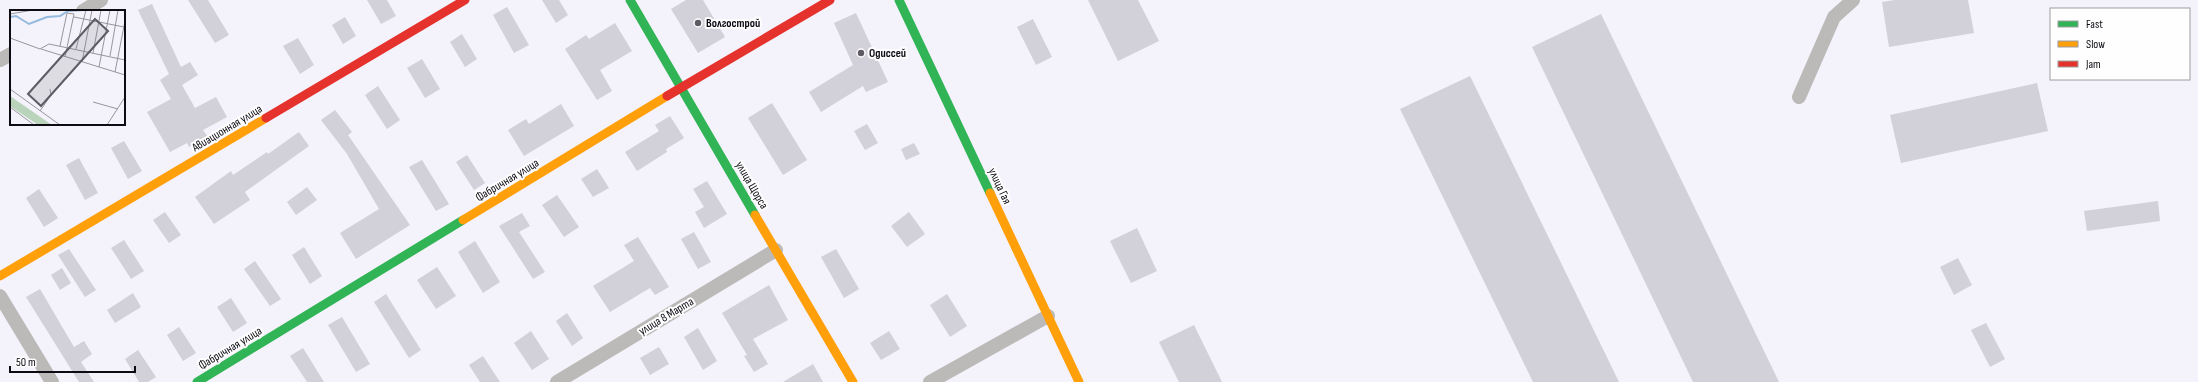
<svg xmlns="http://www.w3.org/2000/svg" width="2198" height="382" font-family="'Sofia Sans Condensed',sans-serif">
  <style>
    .building { fill: #d2d0d8 }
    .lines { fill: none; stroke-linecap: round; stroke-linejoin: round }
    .street { stroke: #bcbab9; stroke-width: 14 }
    .fast { stroke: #30b455; stroke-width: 9 }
    .slow { stroke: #ff9f0a; stroke-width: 9 }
    .jam { stroke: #e5322d; stroke-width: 9 }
    .poi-dot { fill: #5e5b63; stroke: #fefefe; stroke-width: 1.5 }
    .labels { text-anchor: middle; stroke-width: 4; stroke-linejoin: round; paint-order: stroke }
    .poi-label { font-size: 12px; font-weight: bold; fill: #0d0a12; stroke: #fefefe; text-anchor: start }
    .street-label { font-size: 12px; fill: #0d0a12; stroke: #fefefe }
    .inset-river { fill: none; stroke: #95badf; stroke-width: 2 }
    .inset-road { fill: none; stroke: #98959d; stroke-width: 1 }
    .view { fill: #5e5b63; fill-opacity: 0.15; stroke: #5e5b63; stroke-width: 2 }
    .inset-edge { fill: none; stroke: #0d0a12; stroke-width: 2 }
  </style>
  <rect width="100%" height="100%" fill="#f4f2fa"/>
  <g class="building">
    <path d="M 188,0 L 208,0 L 229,35 L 215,43 Z"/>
    <path d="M 367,0 L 387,0 L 396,16 L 381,24 Z"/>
    <path d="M 542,0 L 559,0 L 568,15 L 556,23 Z"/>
    <path d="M 686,0 L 703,0 L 725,37 L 698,53 L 671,9 Z"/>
    <path d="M 1088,0 L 1138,0 L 1159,41 L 1118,61 Z"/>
    <path d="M 1895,0 L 1968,0 L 1974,33 L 1889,47 L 1882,2 Z"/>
    <path d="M 152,4 L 181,67 L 190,62 L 198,75 L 182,85 L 195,108 L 216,97 L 227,117 L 203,130 L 208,137 L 189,147 L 187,143 L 170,152 L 147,112 L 171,99 L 160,80 L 169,74 L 138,10 Z"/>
    <path d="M 507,7 L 529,45 L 514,53 L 493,15 Z"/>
    <path d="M 856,13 L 888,82 L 866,92 L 863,86 L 821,112 L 809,92 L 853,65 L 834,23 Z"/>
    <path d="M 1601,14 L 1779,382 L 1693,382 L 1532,47 Z"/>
    <path d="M 345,17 L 356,36 L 343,44 L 332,25 Z"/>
    <path d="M 1033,19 L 1052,57 L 1036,65 L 1017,27 Z"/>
    <path d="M 615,23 L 632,51 L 600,70 L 612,91 L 597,100 L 565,49 L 586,35 L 589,39 Z"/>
    <path d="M 462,34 L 477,59 L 465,67 L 450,42 Z"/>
    <path d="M 298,38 L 314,65 L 300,74 L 283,46 Z"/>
    <path d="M 422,59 L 440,89 L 425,98 L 407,68 Z"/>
    <path d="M 1470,76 L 1619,382 L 1533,382 L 1400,109 Z"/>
    <path d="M 2037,83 L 2048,131 L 1901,163 L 1890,115 Z"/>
    <path d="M 378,86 L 400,120 L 387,129 L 365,95 Z"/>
    <path d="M 772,103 L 807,160 L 783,175 L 748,118 Z"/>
    <path d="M 561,104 L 574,126 L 524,156 L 508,130 L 526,119 L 529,124 Z"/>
    <path d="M 335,110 L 352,132 L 348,135 L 410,225 L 356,259 L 340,233 L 379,209 L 347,154 L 321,120 Z"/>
    <path d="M 670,116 L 684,138 L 666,149 L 667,152 L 637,171 L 625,152 L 659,131 L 655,125 Z"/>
    <path d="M 867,124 L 878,143 L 865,150 L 854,131 Z"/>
    <path d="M 299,132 L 309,146 L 245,192 L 250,200 L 214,224 L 195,197 L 231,171 L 233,175 L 267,152 L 268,154 Z"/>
    <path d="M 124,141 L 142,171 L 128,179 L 111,148 Z"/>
    <path d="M 914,143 L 920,154 L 906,160 L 901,149 Z"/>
    <path d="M 467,155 L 485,183 L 474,190 L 456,162 Z"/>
    <path d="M 79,158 L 98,193 L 85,200 L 66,165 Z"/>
    <path d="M 422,160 L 449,204 L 436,211 L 409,167 Z"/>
    <path d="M 597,169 L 609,188 L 593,197 L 581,179 Z"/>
    <path d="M 707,181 L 727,214 L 704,228 L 695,212 L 704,207 L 693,189 Z"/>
    <path d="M 307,187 L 317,200 L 296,215 L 287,202 Z"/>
    <path d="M 39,189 L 58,218 L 44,227 L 26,198 Z"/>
    <path d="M 557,195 L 579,227 L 564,237 L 542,205 Z"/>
    <path d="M 2158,201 L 2160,221 L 2087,231 L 2084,211 Z"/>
    <path d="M 165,212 L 181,235 L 169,243 L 153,220 Z"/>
    <path d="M 909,212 L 925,234 L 907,247 L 891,226 Z"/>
    <path d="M 522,213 L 530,226 L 519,232 L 545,272 L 533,279 L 499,226 Z"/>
    <path d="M 1137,228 L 1157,271 L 1131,283 L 1110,241 Z"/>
    <path d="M 694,232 L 711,262 L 698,269 L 681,239 Z"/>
    <path d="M 638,237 L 669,287 L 655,295 L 650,288 L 610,312 L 593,286 L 634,261 L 624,245 Z"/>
    <path d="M 124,240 L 144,271 L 131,279 L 111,248 Z"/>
    <path d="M 475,241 L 500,282 L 483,293 L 458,252 Z"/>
    <path d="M 304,247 L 322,276 L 310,284 L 292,255 Z"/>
    <path d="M 69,249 L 96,290 L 85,297 L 58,255 Z"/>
    <path d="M 836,249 L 859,289 L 844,298 L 821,257 Z"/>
    <path d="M 1958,258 L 1972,285 L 1954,295 L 1940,267 Z"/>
    <path d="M 255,261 L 281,299 L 270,306 L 244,269 Z"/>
    <path d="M 437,267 L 456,296 L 436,309 L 417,280 Z"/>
    <path d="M 62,268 L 71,283 L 60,290 L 51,275 Z"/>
    <path d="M 769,285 L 788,320 L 753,339 L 768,364 L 754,372 L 744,356 L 747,355 L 722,313 Z"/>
    <path d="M 40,289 L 74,347 L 84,341 L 92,354 L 81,362 L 94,382 L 79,382 L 26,297 Z"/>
    <path d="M 133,293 L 141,307 L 115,323 L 107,310 Z"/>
    <path d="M 386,294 L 421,350 L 409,358 L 374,302 Z"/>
    <path d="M 947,294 L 967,326 L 950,337 L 930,305 Z"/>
    <path d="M 231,298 L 247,323 L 233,332 L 217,307 Z"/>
    <path d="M 567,313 L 583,338 L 572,346 L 556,321 Z"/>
    <path d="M 342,317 L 370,364 L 356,372 L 328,325 Z"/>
    <path d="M 1986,323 L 2005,359 L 1990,367 L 1971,330 Z"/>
    <path d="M 1194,325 L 1222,382 L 1179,382 L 1159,342 Z"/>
    <path d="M 179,327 L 196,353 L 183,361 L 167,335 Z"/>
    <path d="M 698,328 L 717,361 L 703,370 L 684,337 Z"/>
    <path d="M 531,331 L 549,359 L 532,370 L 514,343 Z"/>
    <path d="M 889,331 L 900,349 L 881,360 L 870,343 Z"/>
    <path d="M 659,347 L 669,364 L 650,375 L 640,358 Z"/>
    <path d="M 303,348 L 324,382 L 307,382 L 290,356 Z"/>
    <path d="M 138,350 L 156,377 L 148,382 L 139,382 L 125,359 Z"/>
    <path d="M 483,356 L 500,382 L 480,382 L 469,365 Z"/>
    <path d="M 813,364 L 823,382 L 783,382 Z"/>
  </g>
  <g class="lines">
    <g class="street">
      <path d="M 83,11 L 101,0"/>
      <path d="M 0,60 L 11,54"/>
      <path d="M 1799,97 L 1834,17 L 1853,0"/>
      <path d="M 0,296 L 52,382"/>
      <path d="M 557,382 L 776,250"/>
      <path d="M 930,382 L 1048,316"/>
    </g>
    <g class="fast">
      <path d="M 630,0 L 755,215"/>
      <path d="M 899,0 L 990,193"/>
      <path d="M 197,382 L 463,220"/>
    </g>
    <g class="slow">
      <path d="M 990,193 L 1079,382"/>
      <path d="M 755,215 L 853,382"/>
      <path d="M 463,220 L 667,96"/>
      <path d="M 0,276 L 266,118"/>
    </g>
    <g class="jam">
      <path d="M 667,96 L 830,0"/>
      <path d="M 266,118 L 465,0"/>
    </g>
  </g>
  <g class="poi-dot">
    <circle cx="698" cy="23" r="4"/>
    <circle cx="861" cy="53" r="4"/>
  </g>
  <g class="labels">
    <g class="poi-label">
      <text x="706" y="27">Волгострой</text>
      <text x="869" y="57">Одиссей</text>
    </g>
    <g class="street-label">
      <text transform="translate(227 128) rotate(-31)" y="4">Авиационная улица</text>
      <text transform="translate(507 180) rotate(-31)" y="4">Фабричная улица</text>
      <text transform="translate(752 185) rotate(60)" y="4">улица Щорса</text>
      <text transform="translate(1000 186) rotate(65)" y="4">улица Гая</text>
      <text transform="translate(666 316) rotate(-31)" y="4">улица 8 Марта</text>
      <text transform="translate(230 348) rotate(-31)" y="4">Фабричная улица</text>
    </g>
  </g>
  <g transform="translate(10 10)">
    <rect width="115" height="115" fill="#f4f2fa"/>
    <path d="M 0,86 L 42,115 L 28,115 L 0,96 Z" fill="#b9d4ba"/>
    <path class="inset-river" d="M 0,7 L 6,6 L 19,14 L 37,7 L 50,6 L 58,1 L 74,0"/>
    <path class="inset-road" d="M 0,4 L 23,0M 64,7 L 114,17M 0,28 L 30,39 L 39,34 L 115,50M 50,36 L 57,3 L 64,4 L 55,47M 31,39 L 115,65M 66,39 L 76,0M 83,43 L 91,0M 100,46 L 108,0M 72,52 L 82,0M 89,57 L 100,0M 105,62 L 115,11M 0,79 L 50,115M 83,92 L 108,99M 0,97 L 24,115M 30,101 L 41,85 L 40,79M 97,115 L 115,87"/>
    <path class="view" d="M 85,9 L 98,21 L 31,96 L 18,84 Z"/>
    <rect width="115" height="115" class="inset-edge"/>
  </g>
  <rect x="2050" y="8" width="140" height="72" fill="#fefefe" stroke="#9e9ca0"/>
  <rect x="2058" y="21" width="20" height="6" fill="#30b455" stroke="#9e9ca0"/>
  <text x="2086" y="28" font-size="12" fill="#0d0a12">Fast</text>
  <rect x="2058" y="41" width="20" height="6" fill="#ff9f0a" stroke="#9e9ca0"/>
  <text x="2086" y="48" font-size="12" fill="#0d0a12">Slow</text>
  <rect x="2058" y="61" width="20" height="6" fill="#e5322d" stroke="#9e9ca0"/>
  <text x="2086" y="68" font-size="12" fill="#0d0a12">Jam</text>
  <path d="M10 366v6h125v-6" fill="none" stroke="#0d0a12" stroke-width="2"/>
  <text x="16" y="366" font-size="12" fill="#0d0a12" stroke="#fefefe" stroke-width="3" paint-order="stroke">50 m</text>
</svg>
